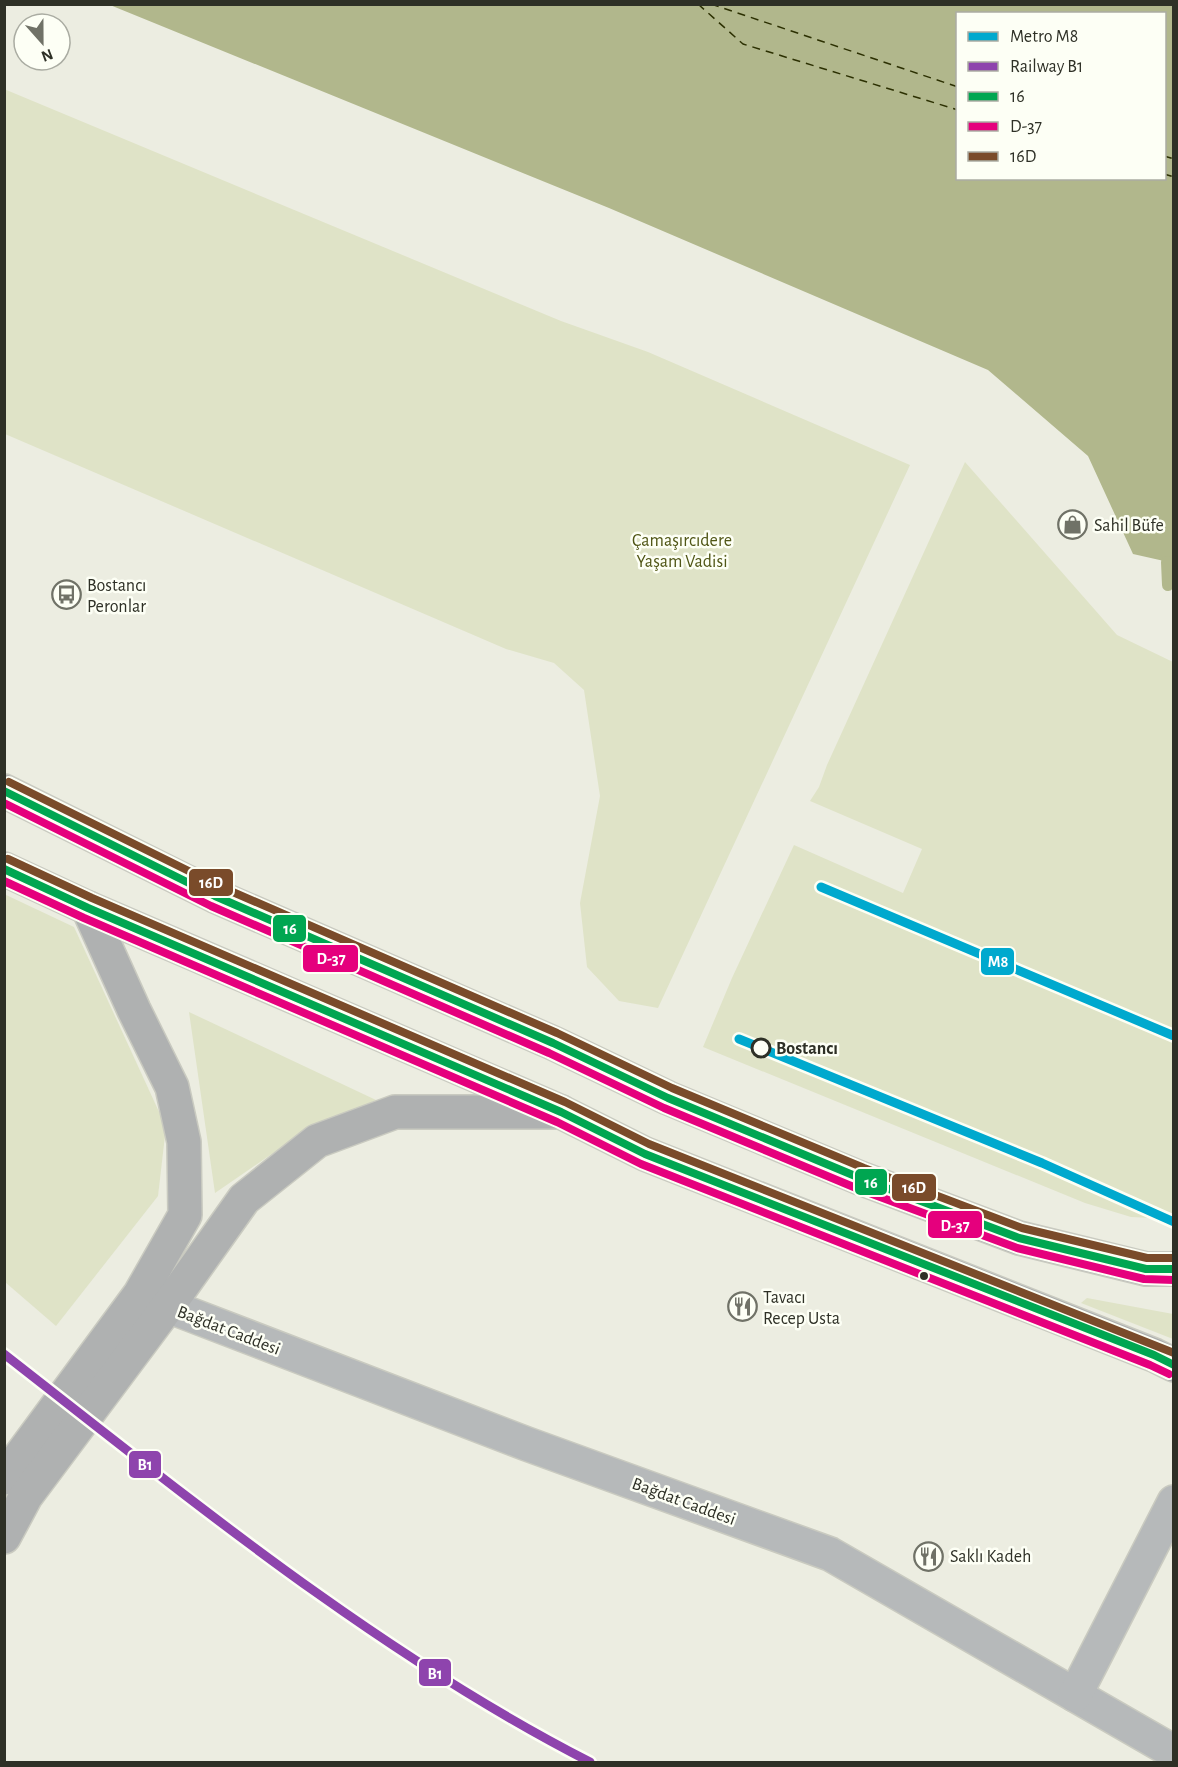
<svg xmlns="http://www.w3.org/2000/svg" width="1178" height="1767" font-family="'Alegreya Sans',sans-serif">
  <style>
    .green { fill: #dfe3c7 }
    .water { fill: #b1b78c; fill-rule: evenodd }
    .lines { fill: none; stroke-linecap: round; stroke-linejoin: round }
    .stream { stroke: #b1b78c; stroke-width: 12 }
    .ferry { stroke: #2c3002; stroke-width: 1.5; stroke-dasharray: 8 6; stroke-linecap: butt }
    .minor-casing { stroke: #c9cac0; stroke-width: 36 }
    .primary-casing { stroke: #c9cac0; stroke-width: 36 }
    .trunk-casing { stroke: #c9cac0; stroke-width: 36 }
    .minor { stroke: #b6b9ba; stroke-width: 33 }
    .primary { stroke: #afb1b1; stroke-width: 33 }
    .trunk { stroke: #acaeae; stroke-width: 33 }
    .bus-1-casing { stroke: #fdfff5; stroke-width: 12 }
    .bus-2-casing { stroke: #fdfff5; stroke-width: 12 }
    .bus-3-casing { stroke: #fdfff5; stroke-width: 12 }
    .bus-1 { stroke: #00a651; stroke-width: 8 }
    .bus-2 { stroke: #e5007d; stroke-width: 8 }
    .bus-3 { stroke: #7a4b2a; stroke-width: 8 }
    .rail-1-casing { stroke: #fdfff5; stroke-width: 14 }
    .rail-1 { stroke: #8e44ad; stroke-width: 9 }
    .metro-1-casing { stroke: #fdfff5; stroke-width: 14 }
    .metro-1 { stroke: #00a9ce; stroke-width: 9 }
    .stop-dot { fill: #fdfff5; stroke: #2e3026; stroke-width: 3 }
    .bus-dot { fill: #2e3026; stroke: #fdfff5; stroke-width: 2 }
    .labels { text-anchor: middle; stroke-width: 5; stroke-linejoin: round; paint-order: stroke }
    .poi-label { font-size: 18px; fill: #2e3026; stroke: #fdfff5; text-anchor: start }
    .park-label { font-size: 18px; fill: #505616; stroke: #fdfff5 }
    .stop-label { font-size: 18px; font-weight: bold; fill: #2e3026; stroke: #fdfff5; text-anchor: start }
    .street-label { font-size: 18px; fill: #2e3026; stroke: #fdfff5 }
    .line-badge { stroke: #fdfff5; stroke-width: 2 }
    .badge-label { font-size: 16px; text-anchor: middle; font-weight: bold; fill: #fff }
  </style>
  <rect width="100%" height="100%" fill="#ecede1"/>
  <g class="green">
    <path d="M 4,89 L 561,321 L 648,352 L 910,465 L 658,1008 L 619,1001 L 587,967 L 580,903 L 600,796 L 584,690 L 554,663 L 506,649 L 5,434 Z"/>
    <path d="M 965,462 L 1117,635 L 1173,662 L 1173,1219 L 1131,1217 L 1085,1203 L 703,1047 L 732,978 L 794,845 L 903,893 L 922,849 L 810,801 L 819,787 L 827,765 Z"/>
    <path d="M 4,894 L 74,927 L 166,1127 L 158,1196 L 56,1326 L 5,1282 Z"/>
    <path d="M 189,1012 L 376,1100 L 305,1131 L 215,1193 Z"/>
    <path d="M 1087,1298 L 1173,1314 L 1173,1339 L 1081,1303 Z"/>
  </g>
  <path class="water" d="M 110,5 L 1173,5 L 1173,563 L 1133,554 L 1088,456 L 988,370 L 609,208 ZM 958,14 L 1164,14 L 1164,178 L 958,178 Z"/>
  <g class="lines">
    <path class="stream" d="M 1167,562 L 1168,585"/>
    <g class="ferry">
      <path d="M 698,4 L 743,44 L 958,110"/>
      <path d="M 711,4 L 958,87"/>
      <path d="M 1164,156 L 1174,159"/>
      <path d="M 1164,174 L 1174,177"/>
    </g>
    <defs>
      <g id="minor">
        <path d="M 168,1306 L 527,1444 L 830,1554 L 1174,1752"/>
        <path d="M 1075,1695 L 1174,1502"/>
      </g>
      <g id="primary">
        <path d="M 4,1478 L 140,1294 L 185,1215 L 184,1142 L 172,1087 L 134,1010 L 88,908"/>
        <path d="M 4,1537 L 26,1496 L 168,1306 L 244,1199 L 317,1141 L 395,1112 L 561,1112"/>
      </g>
      <g id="trunk">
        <path d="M 4,791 L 215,896 L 553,1043 L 668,1098 L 860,1178 L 1019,1238 L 1146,1269 L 1174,1269"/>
        <path d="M 4,869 L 88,908 L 561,1112 L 645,1154 L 1154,1355 L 1174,1365"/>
      </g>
    </defs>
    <use href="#minor" class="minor-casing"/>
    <use href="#primary" class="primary-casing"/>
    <use href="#trunk" class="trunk-casing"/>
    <use href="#minor" class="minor"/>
    <use href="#primary" class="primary"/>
    <use href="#trunk" class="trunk"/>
    <defs>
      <g id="bus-1">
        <path d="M 4,791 L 215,896 L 553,1043 L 668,1098 L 860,1178 L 1019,1238 L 1146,1269 L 1174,1269"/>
        <path d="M 4,869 L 88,908 L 561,1112 L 645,1154 L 1154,1355 L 1174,1365"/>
      </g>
      <g id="bus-2">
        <path d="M 4,803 L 211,906 L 549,1053 L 664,1108 L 856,1188 L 1017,1248 L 1144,1279 L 1174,1280"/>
        <path d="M 4,881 L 84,918 L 557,1122 L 641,1164 L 1150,1365 L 1169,1374"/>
      </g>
      <g id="bus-3">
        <path d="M 9,782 L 219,886 L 557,1033 L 672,1088 L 864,1168 L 1022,1228 L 1147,1258 L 1174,1258"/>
        <path d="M 8,859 L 92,898 L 565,1102 L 649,1144 L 1174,1353"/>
      </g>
    </defs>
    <use href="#bus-1" class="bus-1-casing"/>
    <use href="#bus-2" class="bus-2-casing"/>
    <use href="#bus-3" class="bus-3-casing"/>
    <use href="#bus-1" class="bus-1"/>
    <use href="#bus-2" class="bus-2"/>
    <use href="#bus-3" class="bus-3"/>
    <defs>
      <path id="rail-1" d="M 4,1354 C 191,1500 379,1654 590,1762"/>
    </defs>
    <use href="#rail-1" class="rail-1-casing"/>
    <use href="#rail-1" class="rail-1"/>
    <defs>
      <g id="metro-1">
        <path d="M 821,887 L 1174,1036"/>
        <path d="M 739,1039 L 1042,1163 L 1174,1222"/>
      </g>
    </defs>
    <use href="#metro-1" class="metro-1-casing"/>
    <use href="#metro-1" class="metro-1"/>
  </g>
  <defs>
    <symbol id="shop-ring" viewBox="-11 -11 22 22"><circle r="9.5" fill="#fdfff5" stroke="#707267" stroke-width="1.5"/><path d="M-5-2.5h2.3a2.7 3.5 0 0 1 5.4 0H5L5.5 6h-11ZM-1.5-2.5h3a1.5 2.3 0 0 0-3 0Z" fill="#707267"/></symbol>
    <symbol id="bus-ring" viewBox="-11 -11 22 22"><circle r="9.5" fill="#fdfff5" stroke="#707267" stroke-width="1.5"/><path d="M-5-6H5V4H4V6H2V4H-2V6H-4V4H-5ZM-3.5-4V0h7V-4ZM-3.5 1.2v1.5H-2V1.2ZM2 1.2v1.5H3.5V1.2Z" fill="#707267"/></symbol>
    <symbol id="restaurant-ring" viewBox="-11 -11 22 22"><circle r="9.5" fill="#fdfff5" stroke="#707267" stroke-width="1.5"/><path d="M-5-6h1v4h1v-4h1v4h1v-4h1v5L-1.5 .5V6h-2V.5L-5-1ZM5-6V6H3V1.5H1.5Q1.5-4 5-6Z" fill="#707267"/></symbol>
  </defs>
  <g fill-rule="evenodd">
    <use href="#shop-ring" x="1056" y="508" width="33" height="33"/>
    <use href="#bus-ring" x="50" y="578" width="33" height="33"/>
    <use href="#restaurant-ring" x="726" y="1290" width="33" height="33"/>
    <use href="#restaurant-ring" x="912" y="1540" width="33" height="33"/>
  </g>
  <circle class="stop-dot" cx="761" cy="1048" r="9"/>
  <circle class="bus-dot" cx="924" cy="1276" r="5"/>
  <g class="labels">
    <g class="poi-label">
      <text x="1094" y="531">Sahil Büfe</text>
      <text x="87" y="591">Bostancı<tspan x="87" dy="21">Peronlar</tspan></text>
      <text x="763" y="1303">Tavacı<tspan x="763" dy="21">Recep Usta</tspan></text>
      <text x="950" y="1562">Saklı Kadeh</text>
    </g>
    <g class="park-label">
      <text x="682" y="546">Çamaşırcıdere<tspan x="682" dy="21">Yaşam Vadisi</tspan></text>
    </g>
    <g class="stop-label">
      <text x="776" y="1054">Bostancı</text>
    </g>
    <g class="street-label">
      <text transform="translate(229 1330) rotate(21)" y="6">Bağdat Caddesi</text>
      <text transform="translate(684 1501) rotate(20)" y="6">Bağdat Caddesi</text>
    </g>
  </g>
  <g class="line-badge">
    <rect x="188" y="868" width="46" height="29" rx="6" fill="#7a4b2a"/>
    <rect x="272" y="914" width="35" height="29" rx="6" fill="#00a651"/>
    <rect x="302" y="944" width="57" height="29" rx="6" fill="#e5007d"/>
    <rect x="980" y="947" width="35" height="29" rx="6" fill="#00a9ce"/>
    <rect x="854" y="1168" width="34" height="28" rx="6" fill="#00a651"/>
    <rect x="891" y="1173" width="46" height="29" rx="6" fill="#7a4b2a"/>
    <rect x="927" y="1210" width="56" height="29" rx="6" fill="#e5007d"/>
    <rect x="128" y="1450" width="34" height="29" rx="6" fill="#8e44ad"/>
    <rect x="418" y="1658" width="34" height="29" rx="6" fill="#8e44ad"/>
  </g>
  <g class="badge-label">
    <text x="211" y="888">16D</text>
    <text x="290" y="934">16</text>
    <text x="331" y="964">D-37</text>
    <text x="998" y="967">M8</text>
    <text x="871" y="1188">16</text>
    <text x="914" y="1193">16D</text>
    <text x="955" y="1231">D-37</text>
    <text x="145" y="1470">B1</text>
    <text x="435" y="1679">B1</text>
  </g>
  <rect width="1178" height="1767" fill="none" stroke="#2e3026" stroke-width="12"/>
  <rect x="956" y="12" width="210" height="168" fill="#fdfff5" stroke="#aaaca2" stroke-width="1.5"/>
  <rect x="968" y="32" width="30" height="9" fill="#00a9ce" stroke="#aaaca2" stroke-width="1.5"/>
  <text x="1010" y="42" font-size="18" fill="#2e3026">Metro M8</text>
  <rect x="968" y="62" width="30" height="9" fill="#8e44ad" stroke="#aaaca2" stroke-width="1.5"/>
  <text x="1010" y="72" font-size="18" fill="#2e3026">Railway B1</text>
  <rect x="968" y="92" width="30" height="9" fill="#00a651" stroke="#aaaca2" stroke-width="1.5"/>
  <text x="1010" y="102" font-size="18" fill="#2e3026">16</text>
  <rect x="968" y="122" width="30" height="9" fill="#e5007d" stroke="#aaaca2" stroke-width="1.5"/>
  <text x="1010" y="132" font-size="18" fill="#2e3026">D-37</text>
  <rect x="968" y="152" width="30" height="9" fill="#7a4b2a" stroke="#aaaca2" stroke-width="1.5"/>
  <text x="1010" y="162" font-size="18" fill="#2e3026">16D</text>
  <g transform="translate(42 42) rotate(159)"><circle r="28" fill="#fdfff5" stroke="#aaaca2" stroke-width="1.5"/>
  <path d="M0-4.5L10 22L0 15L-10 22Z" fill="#707267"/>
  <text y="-9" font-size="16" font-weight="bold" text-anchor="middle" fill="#2e3026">N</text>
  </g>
</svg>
